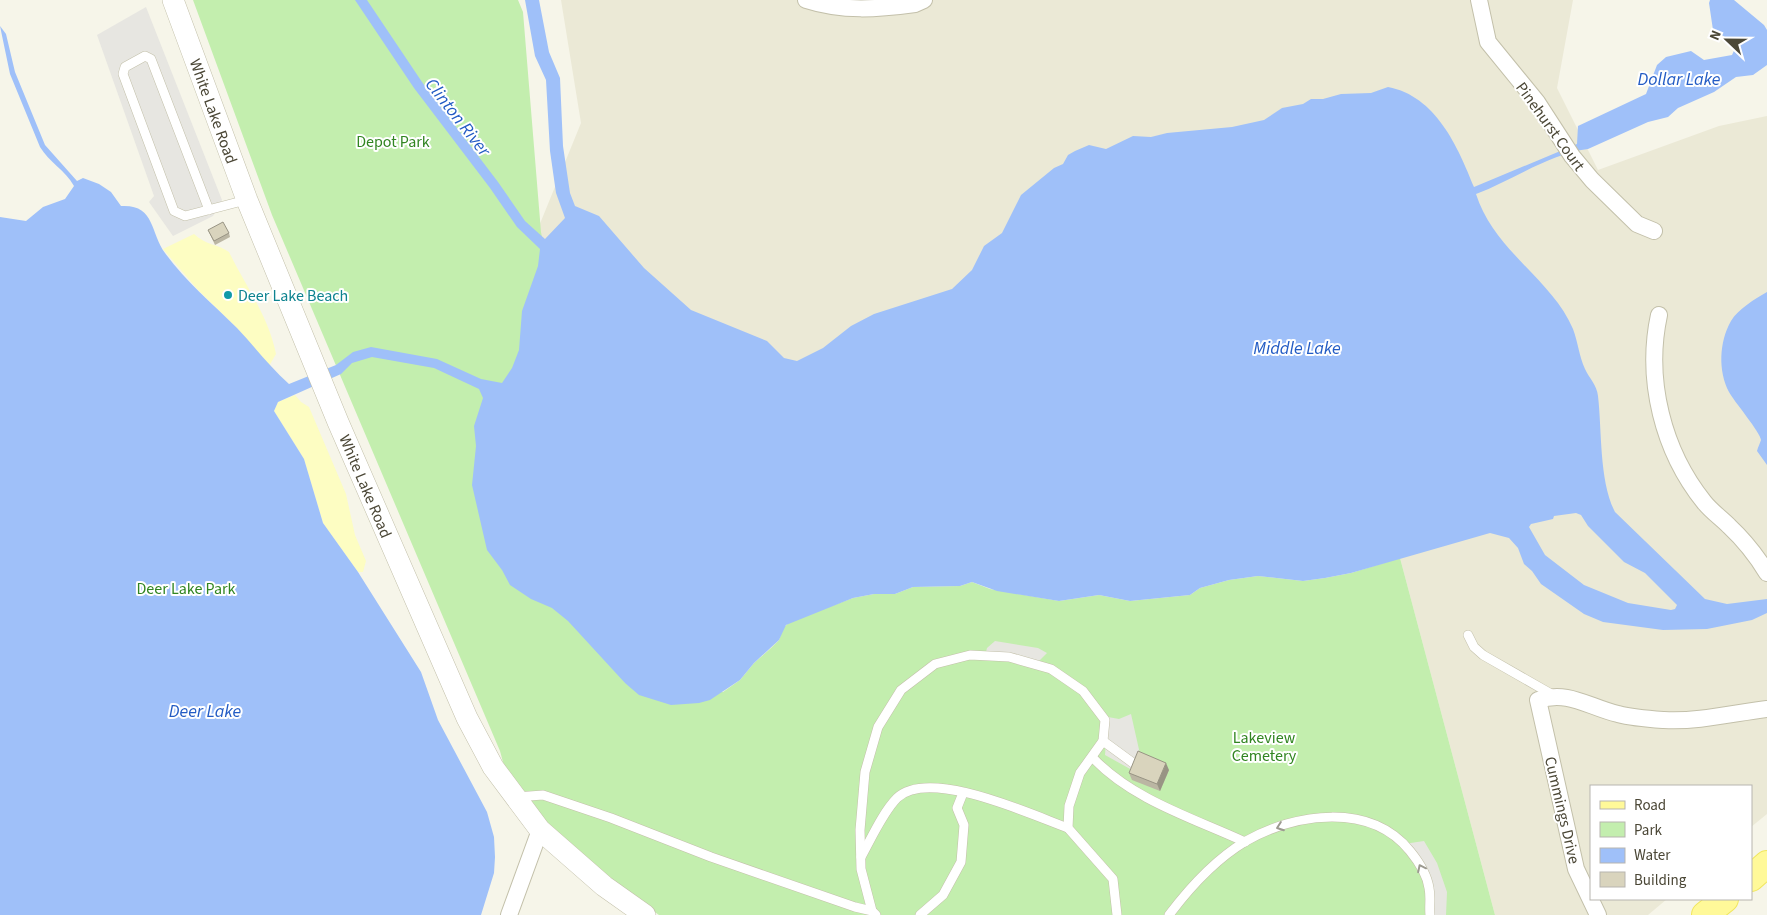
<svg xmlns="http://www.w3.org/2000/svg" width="1767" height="915" font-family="'Source Sans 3',sans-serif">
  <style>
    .residential { fill: #ebe9d6 }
    .green { fill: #c3eeae }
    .sand { fill: #fdfdc2 }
    .parking { fill: #e7e6e1 }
    .water { fill: #9fc0f9; fill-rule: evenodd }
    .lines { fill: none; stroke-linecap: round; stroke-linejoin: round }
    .service-casing { stroke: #c3c0aa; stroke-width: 10 }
    .minor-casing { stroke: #c3c0aa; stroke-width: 18 }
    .tertiary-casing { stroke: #c3c0aa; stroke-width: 22 }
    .primary-casing { stroke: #f1e65c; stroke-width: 28 }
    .service { stroke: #fff; stroke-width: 9 }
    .minor { stroke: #fff; stroke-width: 16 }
    .tertiary { stroke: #fff; stroke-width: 21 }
    .primary { stroke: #fff999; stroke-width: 26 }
    .wall { fill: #bbb6a3 }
    .shaded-wall { fill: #989484 }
    .building { fill: #d9d4bd; stroke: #989484 }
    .oneway { stroke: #9c9a90 }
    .culture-dot { fill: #0f9aa8; stroke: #fff; stroke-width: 2 }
    .labels { text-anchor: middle; stroke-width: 4; stroke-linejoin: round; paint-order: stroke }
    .street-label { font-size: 16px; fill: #4b4736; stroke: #fff }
    .park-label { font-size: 16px; fill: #318521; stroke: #fff }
    .culture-label { font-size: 16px; fill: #0d838f; stroke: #fff; text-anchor: start }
    .water-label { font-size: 18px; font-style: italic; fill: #225bc4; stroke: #fff }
  </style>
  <rect width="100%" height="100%" fill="#f6f5e9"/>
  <path class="residential" d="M 561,0 L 1573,0 L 1557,88 L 1598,170 L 1719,126 L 1767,116 L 1767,814 L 1751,827 L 1751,786 L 1591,786 L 1591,899 L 1667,899 L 1648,915 L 1495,915 L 1400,558 L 1517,486 L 776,478 L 572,401 L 537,231 L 581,123 Z"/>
  <path class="green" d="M 193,0 L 518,0 L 523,12 L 541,232 L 625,683 L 723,692 L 740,680 L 754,663 L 771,648 L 779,640 L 783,628 L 791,621 L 853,598 L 874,594 L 895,594 L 913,587 L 960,586 L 972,582 L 990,589 L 1059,601 L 1099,595 L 1130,601 L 1190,595 L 1200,588 L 1229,580 L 1258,576 L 1303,581 L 1325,578 L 1351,573 L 1400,558 L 1495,915 L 659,915 L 576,855 L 507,777 L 500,751 L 272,215 Z"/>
  <g class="sand">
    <path d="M 194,234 C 205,245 218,244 229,252 C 245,285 269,317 276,354 L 269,366 L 238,329 L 198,290 L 163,249 Z"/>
    <path d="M 295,395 L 301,402 L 309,407 L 346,494 L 355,535 L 366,561 L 363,572 L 358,572 L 323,523 L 304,459 L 274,411 L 278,402 Z"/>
  </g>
  <g class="parking">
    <path d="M 146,7 L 222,200 L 213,216 L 173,236 L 149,202 L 154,196 L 97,35 Z"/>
    <path d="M 995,641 L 1038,648 L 1047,653 L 1035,665 L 985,656 L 987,648 Z"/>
    <path d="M 1131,714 L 1140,754 L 1132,770 L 1105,755 L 1108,717 L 1119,719 Z"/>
    <path d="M 1424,841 L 1437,863 L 1447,892 L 1446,915 L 1430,915 L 1429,888 L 1404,844 Z"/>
  </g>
  <g class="water">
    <path d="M 355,0 L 367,0 L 422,82 L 498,182 L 525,221 L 545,239 L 565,218 L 556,193 L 550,151 L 546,80 L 535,56 L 525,0 L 539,0 L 549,52 L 560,78 L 563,146 L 570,193 L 575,206 L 599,216 L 644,268 L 691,310 L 767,341 L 784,358 L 797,361 L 823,348 L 851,326 L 874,314 L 952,289 L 972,270 L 984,246 L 1002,233 L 1021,195 L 1054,168 L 1063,164 L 1068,155 L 1075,151 L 1089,145 L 1106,149 L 1133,136 L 1151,137 L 1167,133 L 1232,127 L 1264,120 L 1282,108 L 1303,104 L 1311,99 L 1323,99 L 1341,94 L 1371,93 L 1388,87 C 1436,96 1458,147 1474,187 L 1577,144 L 1578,126 L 1646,94 L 1657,65 L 1666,57 L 1691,51 L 1704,60 L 1732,55 L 1737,44 L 1713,30 L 1709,3 L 1710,0 L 1734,0 L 1764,25 L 1767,30 L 1767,65 L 1753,75 L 1736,77 L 1714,92 L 1678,108 L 1668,117 L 1648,122 L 1588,149 C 1549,154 1513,180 1476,194 C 1494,251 1552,279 1573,329 C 1578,342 1579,356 1585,369 C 1589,378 1597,385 1598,396 C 1602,430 1599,481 1615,512 L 1705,599 L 1727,604 L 1767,599 L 1767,613 L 1752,620 L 1707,629 L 1663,630 L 1603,622 L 1584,614 L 1541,584 L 1532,571 L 1524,564 L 1518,548 L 1509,538 L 1490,533 L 1351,573 L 1325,578 L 1303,581 L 1258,576 L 1229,580 L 1200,588 L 1190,595 L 1130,601 L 1099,595 L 1059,601 L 997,591 L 972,582 L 960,586 L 913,587 L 895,594 L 874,594 L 853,598 L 786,625 L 779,640 L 754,663 L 740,680 L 710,700 L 699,703 L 671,705 L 639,695 L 625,683 L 568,621 L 552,608 L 531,599 L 510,585 L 502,570 L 487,550 L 472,485 L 476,446 L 474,426 L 483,398 L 479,389 L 434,368 L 372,357 L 352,363 L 341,374 L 278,402 L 274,411 L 304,459 L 323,523 L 358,572 L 421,672 L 438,720 L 487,812 L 494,837 L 495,857 L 494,873 L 481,915 L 0,915 L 0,217 L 26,221 L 43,207 L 65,199 L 74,186 C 65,170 49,162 40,147 L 10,74 L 0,26 L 6,34 L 15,72 L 45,145 L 77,181 L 83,178 L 99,184 L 111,192 L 121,206 C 155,204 150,232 165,253 C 185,281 213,304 237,328 C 255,347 270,367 289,384 L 336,365 L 353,352 L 371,347 L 437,359 L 481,379 L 502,383 L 512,368 L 519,350 L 522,311 L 538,266 L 540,249 L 517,227 L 490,188 L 414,88 ZM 1576,513 L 1581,515 L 1588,526 L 1624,562 L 1645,573 L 1677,605 L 1675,609 L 1671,610 L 1628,603 L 1584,585 L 1545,555 L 1529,527 L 1531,524 L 1553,519 L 1554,516 Z"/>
    <path d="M 1767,292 L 1767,465 L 1757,451 C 1758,447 1760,443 1761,440 C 1761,433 1733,400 1729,392 C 1718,371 1719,342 1731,321 C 1738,309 1755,299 1767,292 Z"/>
  </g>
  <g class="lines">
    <defs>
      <g id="service">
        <path d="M 209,210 L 151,59 L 145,56 L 125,67 L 123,74 L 174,211 L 185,216 L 246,200"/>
        <path d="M 1468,635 L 1474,647 L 1483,655 L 1553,695"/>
        <path d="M 1103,741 L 1133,763"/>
        <path d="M 1093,758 C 1133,800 1193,818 1245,842"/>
        <path d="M 516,797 L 543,795 L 611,818 L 711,857 L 855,907 L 872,911"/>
        <path d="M 861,857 C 871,839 883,812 897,798 C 929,767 1032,815 1068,828"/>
        <path d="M 876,915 L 872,911 L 861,869 L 860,830 L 865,772 L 878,727 L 901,690 L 935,664 L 970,655 L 1009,657 L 1051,669 L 1083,691 L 1105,720 L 1103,741 L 1080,773 L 1069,806 L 1068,828 L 1113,879 L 1117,915"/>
        <path d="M 920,915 L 943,895 L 961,862 L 964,825 L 957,808 L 963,793"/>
        <path d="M 1169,915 C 1190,887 1216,859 1246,841 C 1296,813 1370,802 1410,851 C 1419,862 1427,874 1429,888 C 1431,897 1429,906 1430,915"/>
      </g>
      <g id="minor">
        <path d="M 806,0 C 843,12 878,9 915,4 L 924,0"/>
        <path d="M 1479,0 L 1488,42 L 1537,102 L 1572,156 L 1592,180 L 1637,224 L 1654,231"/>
        <path d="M 1659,315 C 1645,380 1663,451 1704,502 C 1711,511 1721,518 1729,526 C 1744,540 1756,555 1767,573"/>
        <path d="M 509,915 L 540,830"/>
        <path d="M 1598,915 L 1576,869 L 1538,700 C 1569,690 1588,707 1618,714 C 1633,718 1649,719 1664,720 C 1698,722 1734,713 1767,709"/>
      </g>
      <path id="tertiary" d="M 173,0 L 247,200 L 338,422 L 467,718 L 493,767 L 540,830 L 604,886 L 645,915"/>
      <g id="primary">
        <path d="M 1751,878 L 1767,864"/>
        <path d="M 1705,915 L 1725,899"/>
      </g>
    </defs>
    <use href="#service" class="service-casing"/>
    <use href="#minor" class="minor-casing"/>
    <use href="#tertiary" class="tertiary-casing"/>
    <use href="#primary" class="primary-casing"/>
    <use href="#service" class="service"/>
    <use href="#minor" class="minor"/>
    <use href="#tertiary" class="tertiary"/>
    <use href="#primary" class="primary"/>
  </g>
  <g class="wall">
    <path d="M 208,230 L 229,233 L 230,237 L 215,245 Z"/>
    <path d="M 1169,770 L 1160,791 L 1132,780 L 1129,773 Z"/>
  </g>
  <path class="shaded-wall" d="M 1166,763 L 1169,770 L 1160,791 L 1157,784 Z"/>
  <g class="building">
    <path d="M 223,222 L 229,233 L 214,241 L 208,230 Z"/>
    <path d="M 1138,751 L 1166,763 L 1157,784 L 1129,773 Z"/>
  </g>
  <defs><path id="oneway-chevron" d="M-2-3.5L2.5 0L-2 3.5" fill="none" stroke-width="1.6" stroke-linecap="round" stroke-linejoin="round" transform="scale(1.25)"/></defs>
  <g class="oneway">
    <use href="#oneway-chevron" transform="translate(1280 827) rotate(160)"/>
    <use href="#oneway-chevron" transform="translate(1421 868) rotate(-116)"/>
  </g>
  <circle class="culture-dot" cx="228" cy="295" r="5"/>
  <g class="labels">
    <g class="street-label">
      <text transform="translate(214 111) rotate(70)" y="6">White Lake Road</text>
      <text transform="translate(1551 126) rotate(54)" y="6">Pinehurst Court</text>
      <text transform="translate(366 486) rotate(67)" y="6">White Lake Road</text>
      <text transform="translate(1563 810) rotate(77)" y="6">Cummings Drive</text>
    </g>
    <g class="park-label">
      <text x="393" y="147">Depot Park</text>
      <text x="186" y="594">Deer Lake Park</text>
      <text x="1264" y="743">Lakeview<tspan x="1264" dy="18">Cemetery</tspan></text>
    </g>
    <g class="culture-label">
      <text x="238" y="301">Deer Lake Beach</text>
    </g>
    <g class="water-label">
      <text x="1679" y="85">Dollar Lake</text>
      <text transform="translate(458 117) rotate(52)" y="6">Clinton River</text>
      <text x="1297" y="354">Middle Lake</text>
      <text x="205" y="717">Deer Lake</text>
    </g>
  </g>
  <rect x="1590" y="785" width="162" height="115" fill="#ffffff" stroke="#b7b5af"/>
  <rect x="1600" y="801" width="25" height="8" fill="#fff999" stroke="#b7b5af"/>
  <text x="1634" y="810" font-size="15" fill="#4b4736">Road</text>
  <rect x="1600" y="822" width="25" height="15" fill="#c3eeae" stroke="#b7b5af"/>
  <text x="1634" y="835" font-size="15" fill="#4b4736">Park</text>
  <rect x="1600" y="848" width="25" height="15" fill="#9fc0f9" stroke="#b7b5af"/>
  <text x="1634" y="860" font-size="15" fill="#4b4736">Water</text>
  <rect x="1600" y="872" width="25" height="15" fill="#d9d4bd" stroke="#b7b5af"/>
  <text x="1634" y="885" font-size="15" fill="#4b4736">Building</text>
  <g transform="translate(1727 40) rotate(292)" stroke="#ffffff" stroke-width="4" paint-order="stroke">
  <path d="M0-4L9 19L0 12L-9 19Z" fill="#4b4736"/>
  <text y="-8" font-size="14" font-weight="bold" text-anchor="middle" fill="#4b4736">N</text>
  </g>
</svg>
